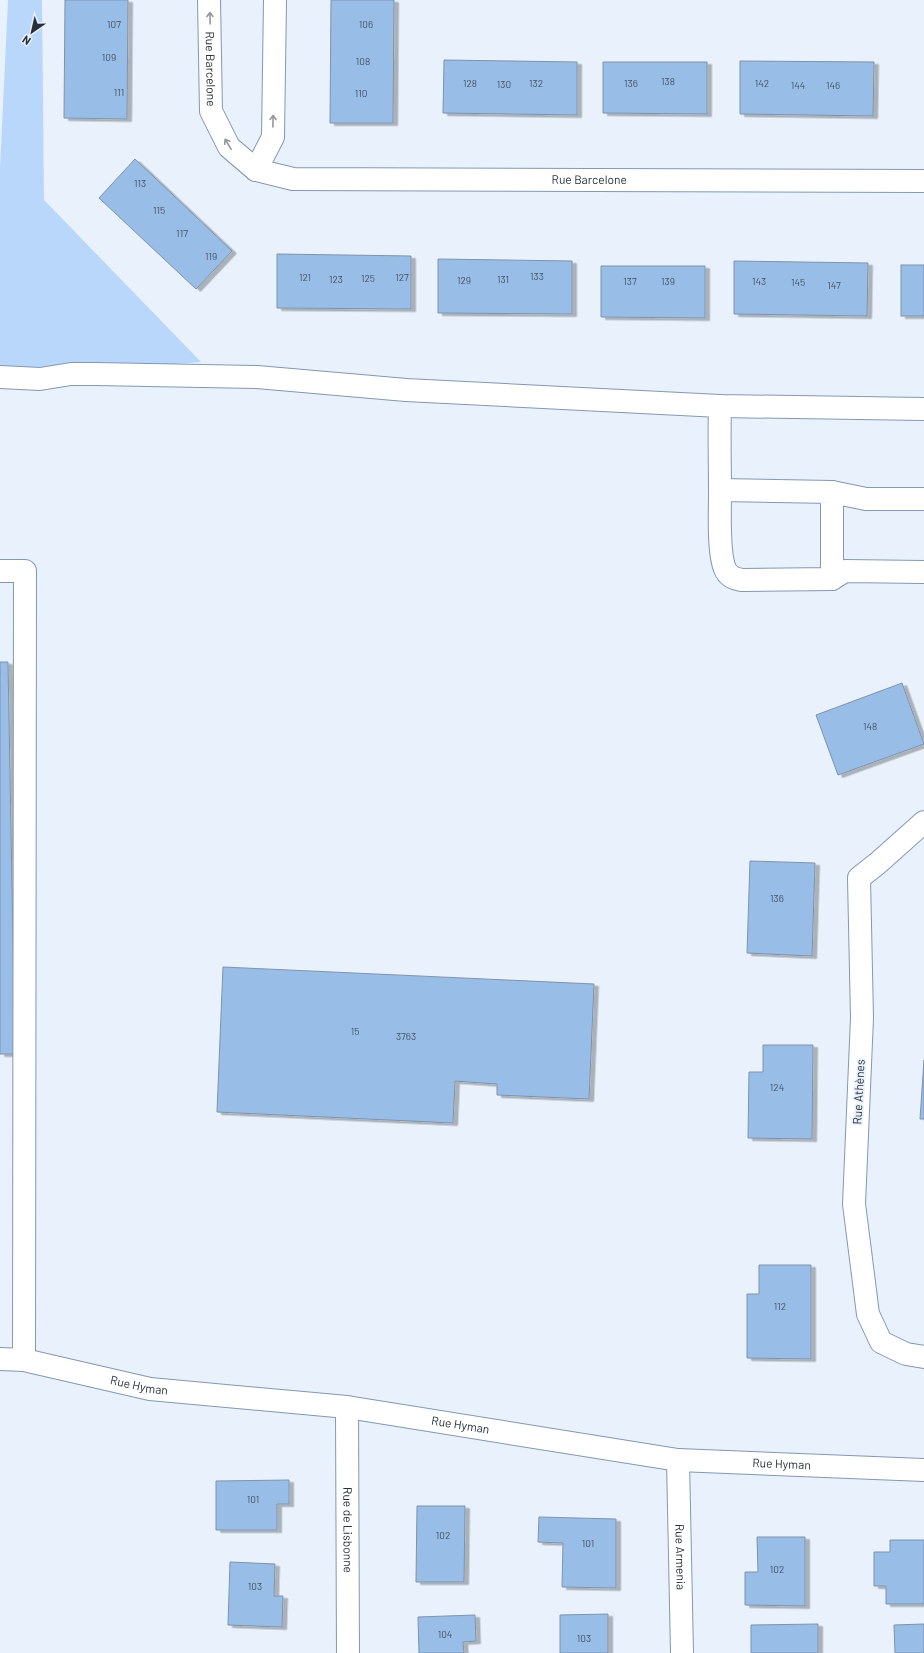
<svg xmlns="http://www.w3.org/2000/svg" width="924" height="1653" font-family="Barlow,sans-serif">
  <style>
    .green { fill: #b8d7fb }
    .building { fill: #98bde7; stroke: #7f93ab; filter: url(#shadow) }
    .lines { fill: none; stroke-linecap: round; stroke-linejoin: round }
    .minor-casing { stroke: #8498b0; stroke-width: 24 }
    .minor { stroke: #fff; stroke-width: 22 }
    .oneway { stroke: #93989c }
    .labels { text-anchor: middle; stroke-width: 3.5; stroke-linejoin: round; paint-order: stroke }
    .number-label { font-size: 10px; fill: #435364 }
    .street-label { font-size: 12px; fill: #273039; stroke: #e8f1fc }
  </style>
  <defs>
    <filter id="shadow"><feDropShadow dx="4.5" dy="2.5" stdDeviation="0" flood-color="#0004"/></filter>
  </defs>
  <rect width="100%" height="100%" fill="#e8f1fc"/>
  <path class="green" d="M 8,0 L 42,0 L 44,200 L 201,362 L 90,371 L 0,366 L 0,168 Z"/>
  <g class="building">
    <path d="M 65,0 L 128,0 L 127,119 L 64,118 Z"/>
    <path d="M 331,0 L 394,0 L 393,123 L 330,123 Z"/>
    <path d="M 444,60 L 577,62 L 577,115 L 443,113 Z"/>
    <path d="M 740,61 L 874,62 L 873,116 L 740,114 Z"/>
    <path d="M 603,62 L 707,62 L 707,114 L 603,113 Z"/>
    <path d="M 135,159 L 232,251 L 196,289 L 99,198 Z"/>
    <path d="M 277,254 L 411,256 L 411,309 L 277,308 Z"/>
    <path d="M 438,259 L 572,261 L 572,314 L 438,313 Z"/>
    <path d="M 734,261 L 868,263 L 867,316 L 734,314 Z"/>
    <rect x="901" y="265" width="23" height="51"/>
    <path d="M 601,266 L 705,266 L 705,318 L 601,317 Z"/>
    <path d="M 0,662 L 8,662 L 15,1054 L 0,1054 Z"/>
    <path d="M 902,683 L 924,744 L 838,775 L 816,715 Z"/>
    <path d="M 750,861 L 815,863 L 812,956 L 747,953 Z"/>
    <path d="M 223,967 L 594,984 L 589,1099 L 497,1095 L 497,1084 L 455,1081 L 453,1123 L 217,1112 Z"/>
    <path d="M 763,1045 L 813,1045 L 812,1139 L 748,1138 L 749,1072 L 763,1072 Z"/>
    <path d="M 924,1060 L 924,1119 L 920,1119 Z"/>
    <path d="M 759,1265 L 811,1265 L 811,1359 L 747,1358 L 747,1294 L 759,1294 Z"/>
    <path d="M 289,1480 L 289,1504 L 277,1504 L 277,1530 L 216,1530 L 216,1481 Z"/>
    <path d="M 417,1506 L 465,1506 L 464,1582 L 416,1582 Z"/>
    <path d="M 539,1517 L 616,1519 L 616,1588 L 562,1587 L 563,1543 L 538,1542 Z"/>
    <path d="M 757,1537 L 805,1537 L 805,1606 L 745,1605 L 745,1572 L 758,1572 Z"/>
    <path d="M 890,1540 L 924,1540 L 924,1604 L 886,1604 L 886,1586 L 874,1586 L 874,1552 L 890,1552 Z"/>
    <path d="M 230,1562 L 275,1564 L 274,1596 L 283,1596 L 282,1627 L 228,1625 Z"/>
    <path d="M 608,1614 L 608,1653 L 560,1653 L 560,1615 Z"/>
    <path d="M 475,1615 L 476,1641 L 463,1642 L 464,1653 L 419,1653 L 418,1617 Z"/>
    <path d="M 818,1624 L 818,1653 L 751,1653 L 751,1625 Z"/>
    <path d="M 924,1624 L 924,1653 L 895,1653 L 894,1625 Z"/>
  </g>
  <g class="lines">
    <defs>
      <g id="minor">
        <path id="s1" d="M 209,0 L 211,111 L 229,147 L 256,170 L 293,179 L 924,181"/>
        <path d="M 256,170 L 273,137 L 275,0"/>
        <path d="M 0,377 L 40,379 L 71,374 L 95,374 L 257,377 L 406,390 L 720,406 L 924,409"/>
        <path d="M 720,406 C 719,435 720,464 720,493 C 720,511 718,553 725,569 C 728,576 735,579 742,580 L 832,579 L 832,492 L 720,490"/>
        <path d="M 832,492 L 866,499 L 924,499"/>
        <path d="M 0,571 L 25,571 L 24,1360"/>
        <path d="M 832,579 L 845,571 L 924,572"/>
        <path d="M 924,822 L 878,863 L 859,878 L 862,1018 L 854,1204 L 868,1314 L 881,1342 L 906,1354 L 924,1357"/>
        <path id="s2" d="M 0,1359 L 24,1360 L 150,1389 L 347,1407 L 678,1460 L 924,1470"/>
        <path id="s3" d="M 347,1407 L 348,1653"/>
        <path id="s4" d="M 678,1460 L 682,1653"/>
      </g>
    </defs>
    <use href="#minor" class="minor-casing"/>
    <use href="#minor" class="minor"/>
  </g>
  <defs><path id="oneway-shaft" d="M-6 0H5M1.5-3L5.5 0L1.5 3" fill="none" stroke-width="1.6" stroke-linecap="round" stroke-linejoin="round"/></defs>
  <g class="oneway">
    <use href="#oneway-shaft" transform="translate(210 18) rotate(-91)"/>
    <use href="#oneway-shaft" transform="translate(273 121) rotate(-89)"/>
    <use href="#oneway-shaft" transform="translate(228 144) rotate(-122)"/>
  </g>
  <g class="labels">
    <g class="number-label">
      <text x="114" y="28">107</text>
      <text x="366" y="28">106</text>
      <text x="109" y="61">109</text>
      <text x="363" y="65">108</text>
      <text x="668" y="85">138</text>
      <text x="470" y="87">128</text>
      <text x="536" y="87">132</text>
      <text x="631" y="87">136</text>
      <text x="762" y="87">142</text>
      <text x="504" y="88">130</text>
      <text x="798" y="89">144</text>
      <text x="833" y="89">146</text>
      <text x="119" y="96">111</text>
      <text x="361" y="97">110</text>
      <text x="140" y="187">113</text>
      <text x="159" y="214">115</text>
      <text x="182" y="237">117</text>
      <text x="211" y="260">119</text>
      <text x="537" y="280">133</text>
      <text x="305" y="281">121</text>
      <text x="402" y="281">127</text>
      <text x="368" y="282">125</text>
      <text x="336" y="283">123</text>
      <text x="503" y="283">131</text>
      <text x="464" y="284">129</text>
      <text x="630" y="285">137</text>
      <text x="668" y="285">139</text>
      <text x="759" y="285">143</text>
      <text x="798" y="286">145</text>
      <text x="834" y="289">147</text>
      <text x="870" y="730">148</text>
      <text x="777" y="902">136</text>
      <text x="355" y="1035">15</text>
      <text x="406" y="1040">3763</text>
      <text x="777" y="1091">124</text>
      <text x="780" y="1310">112</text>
      <text x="253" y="1503">101</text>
      <text x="443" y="1539">102</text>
      <text x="588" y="1547">101</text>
      <text x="777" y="1573">102</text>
      <text x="255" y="1590">103</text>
      <text x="445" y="1638">104</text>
      <text x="584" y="1642">103</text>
    </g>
    <g class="street-label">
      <text dy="4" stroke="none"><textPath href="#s1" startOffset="69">Rue Barcelone</textPath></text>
      <text dy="4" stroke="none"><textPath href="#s1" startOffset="521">Rue Barcelone</textPath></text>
      <text transform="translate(859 1092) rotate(-87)" y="4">Rue Athènes</text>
      <text dy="4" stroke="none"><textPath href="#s2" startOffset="142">Rue Hyman</textPath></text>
      <text dy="4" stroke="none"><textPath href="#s2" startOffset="466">Rue Hyman</textPath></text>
      <text dy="4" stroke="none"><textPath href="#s2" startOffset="790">Rue Hyman</textPath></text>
      <text dy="4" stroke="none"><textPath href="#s3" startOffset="123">Rue de Lisbonne</textPath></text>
      <text dy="4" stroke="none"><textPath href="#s4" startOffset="97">Rue Armenia</textPath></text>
    </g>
  </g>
  <g transform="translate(32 32) rotate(214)" stroke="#e8f1fc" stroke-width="3" paint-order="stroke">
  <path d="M0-3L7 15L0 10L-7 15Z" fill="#273039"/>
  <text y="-6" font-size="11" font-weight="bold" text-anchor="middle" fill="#273039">N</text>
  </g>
</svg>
